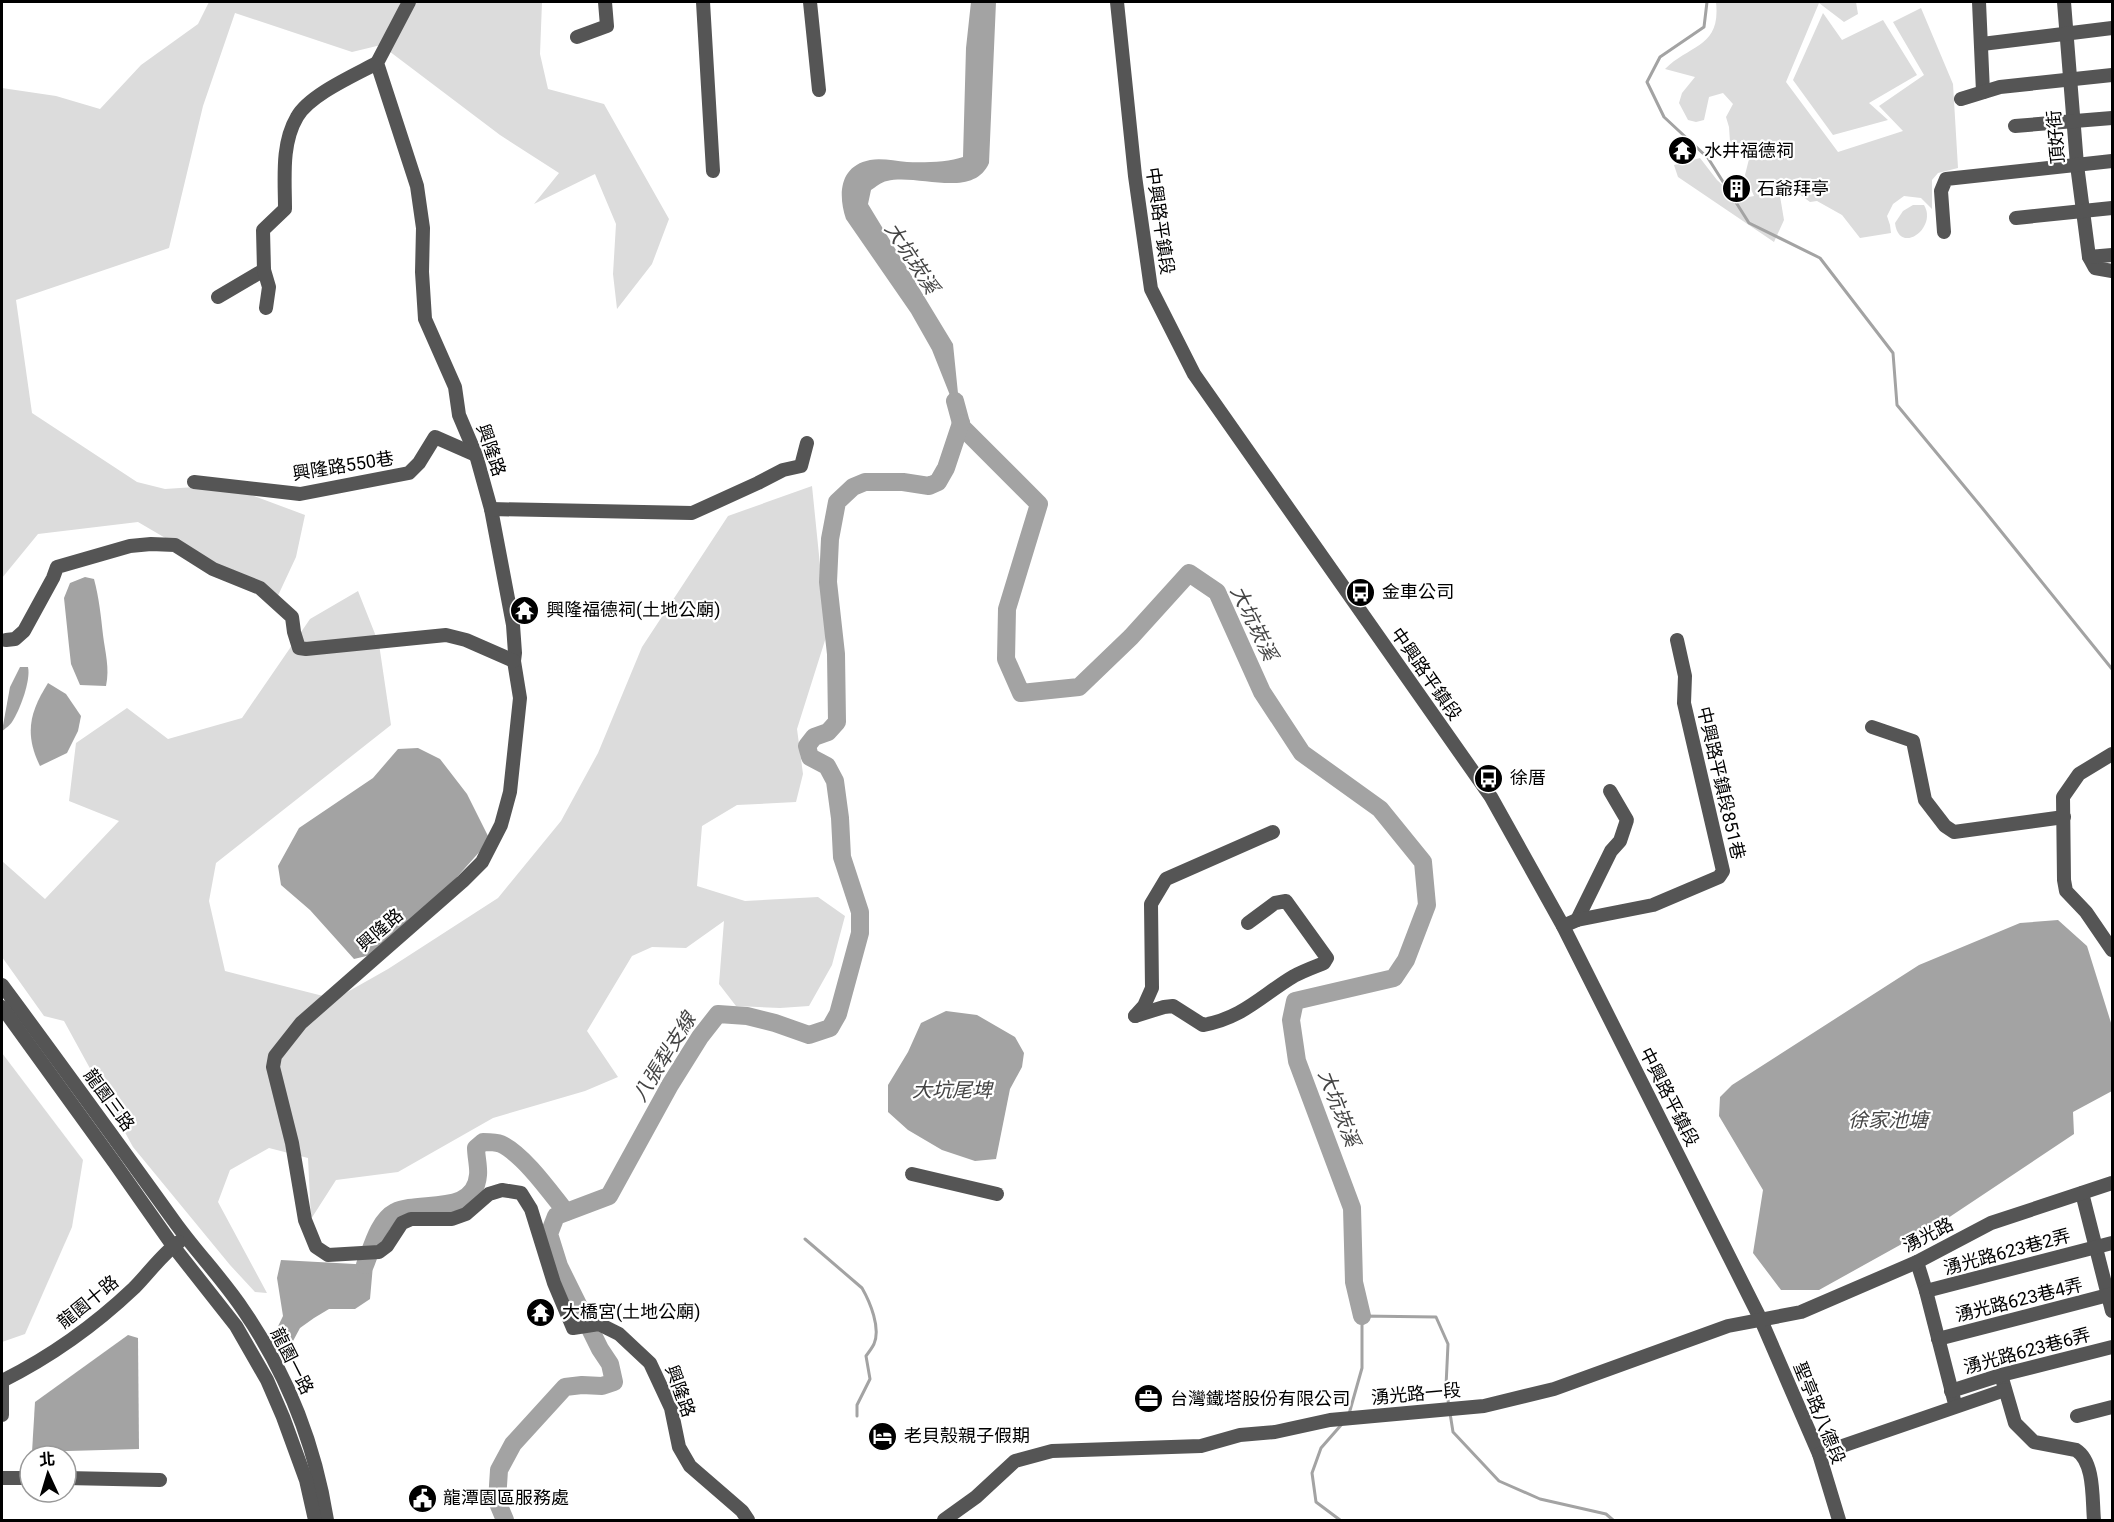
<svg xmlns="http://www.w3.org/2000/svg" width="2114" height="1522" font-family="Roboto,'Noto Sans TC',sans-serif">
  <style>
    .green { fill: #dcdcdc }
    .water { fill: #a3a3a3 }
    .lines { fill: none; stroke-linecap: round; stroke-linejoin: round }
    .stream { stroke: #a3a3a3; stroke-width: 3 }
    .river { stroke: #a3a3a3; stroke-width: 18 }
    .minor { stroke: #555; stroke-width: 14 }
    .labels { text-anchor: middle; stroke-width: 4.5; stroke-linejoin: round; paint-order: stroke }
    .street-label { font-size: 18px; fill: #000; stroke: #fff }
    .poi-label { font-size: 18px; fill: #000; stroke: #fff; text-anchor: start }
    .water-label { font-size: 20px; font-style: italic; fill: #444; stroke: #fff }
  </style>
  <rect width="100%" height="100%" fill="#fff"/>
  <g class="green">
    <path d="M 209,2 L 542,2 L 540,54 L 548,89 L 604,104 L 669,219 L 652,264 L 617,309 L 613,274 L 616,224 L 595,174 L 534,204 L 559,173 L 500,135 L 381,45 L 352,52 L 235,13 L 203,106 L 169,248 L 16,300 L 32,413 L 137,482 L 165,489 L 225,485 L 305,515 L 296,557 L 275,602 L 138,522 L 38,534 L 2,578 L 2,88 L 56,96 L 100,109 L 141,65 L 198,24 Z"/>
    <path d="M 1716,2 L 1856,2 L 1858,14 L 1844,22 L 1819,3 L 1786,82 L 1838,152 L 1903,131 L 1879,106 L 1924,75 L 1893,22 L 1921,8 L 1953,84 L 1958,168 L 1938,173 L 1932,180 L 1932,209 L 1921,198 L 1904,196 L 1893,204 L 1887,216 L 1890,225 L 1891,233 L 1860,238 L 1842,215 L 1817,201 L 1810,202 L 1794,190 L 1780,196 L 1784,220 L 1774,242 L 1678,177 L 1674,165 L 1700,158 L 1717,180 L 1738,199 L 1754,196 L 1745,175 L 1749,159 L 1730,142 L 1729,127 L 1726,117 L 1733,104 L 1723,93 L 1709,97 L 1704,120 L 1696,122 L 1688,120 L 1679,103 L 1682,93 L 1695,77 L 1665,69 C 1690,44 1721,48 1716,2 Z"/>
    <path d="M 1823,13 L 1842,40 L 1883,20 L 1917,75 L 1869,103 L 1888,120 L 1833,135 L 1793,80 Z"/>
    <path d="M 1913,205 L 1924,205 C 1938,228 1899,256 1895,223 L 1903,211 Z"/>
    <path d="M 812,486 L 827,634 L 797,729 L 803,774 L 796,802 L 737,805 L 702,826 L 697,886 L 745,901 L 818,897 L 845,916 L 832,965 L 809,1006 L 780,1008 L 736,1006 L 719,984 L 724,921 L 686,948 L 652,947 L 632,956 L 587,1031 L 618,1077 L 585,1091 L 493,1118 L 398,1172 L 336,1180 L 311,1219 L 308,1158 L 269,1148 L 230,1170 L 218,1202 L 267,1293 L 255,1292 L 230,1265 L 133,1147 L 64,1021 L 44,1016 L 2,957 L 2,861 L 45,899 L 119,821 L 69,801 L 76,743 L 127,708 L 168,739 L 242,718 L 310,619 L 358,591 L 379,644 L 391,725 L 216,863 L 209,901 L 225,971 L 335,999 L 388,969 L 498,898 L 561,821 L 598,753 L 642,647 L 728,516 Z"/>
    <path d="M 2,1053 L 83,1160 L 72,1227 L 25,1334 L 2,1342 Z"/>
  </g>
  <g class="water">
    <path d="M 971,2 L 996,2 L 989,163 C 973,200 917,173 887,181 C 881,182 876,187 871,190 L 868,204 L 953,344 L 961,423 L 932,350 L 911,313 L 846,219 C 838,195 839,166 870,160 C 882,158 895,161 907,162 C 923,163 949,162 963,157 L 966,48 Z"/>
    <path d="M 85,577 L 94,579 C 99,598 101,616 103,635 C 105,652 110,668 106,686 L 80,685 L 71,664 L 69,646 L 64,598 L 70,583 Z"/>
    <path d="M 20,667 L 28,667 C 31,680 20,710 12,722 C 10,725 5,729 2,731 L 10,687 Z"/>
    <path d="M 48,683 L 66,694 L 81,716 L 78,731 L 67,753 L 40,766 C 24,733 30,712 48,683 Z"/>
    <path d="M 418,748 L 440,759 L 467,794 L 490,840 L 449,886 L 383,952 L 354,959 L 310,910 L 281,885 L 278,866 L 299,828 L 373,778 L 398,749 Z"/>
    <path d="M 2058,920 L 2087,946 L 2112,1026 L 2112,1091 L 2073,1112 L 2074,1134 L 1945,1220 L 1819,1290 L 1781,1290 L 1753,1253 L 1763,1190 L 1719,1116 L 1720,1097 L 1732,1085 L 1919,965 L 2020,923 Z"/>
    <path d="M 946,1011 L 977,1015 L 1015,1037 L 1024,1053 L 1022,1067 L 1010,1089 L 996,1159 L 975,1161 L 942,1150 L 908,1130 L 888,1112 L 888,1085 L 908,1052 L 921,1023 Z"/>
    <path d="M 281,1260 L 373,1265 L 370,1299 L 355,1309 L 329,1309 L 314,1318 L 300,1328 L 286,1354 L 280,1359 L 270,1343 L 283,1316 L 277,1278 Z"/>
    <path d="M 128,1335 L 138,1338 L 139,1449 L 32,1452 L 35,1402 Z"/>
  </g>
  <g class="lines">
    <g class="stream">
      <path d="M 1707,2 L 1704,27 L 1660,57 L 1647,82 L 1664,117 L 1708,158 L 1749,223 L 1820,258 L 1893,353 L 1897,405 L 1983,509 L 2112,669"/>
      <path d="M 805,1239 L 862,1288 C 870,1302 881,1328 874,1344 C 872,1348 869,1352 866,1356 L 870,1379 L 857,1405 L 857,1416"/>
      <path d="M 1450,1413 L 1453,1432 L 1499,1481 L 1540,1499 L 1606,1514 L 1613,1520"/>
      <path d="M 1349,1414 L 1362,1368 L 1362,1316 L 1436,1317 L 1448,1344 L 1446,1386 L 1449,1407"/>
      <path d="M 1340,1520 L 1316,1502 L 1312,1473 L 1321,1448 L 1342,1424"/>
    </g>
    <g class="river">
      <path d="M 955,401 L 962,427 L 1039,504 L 1007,609 L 1006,659 L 1021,693 L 1079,687 L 1131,637 L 1189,573 L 1217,592 L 1262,692 L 1302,753 L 1380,809 L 1423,862 L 1427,905 L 1406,960 L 1394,978 L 1295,1001 L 1291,1020 L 1297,1061 L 1352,1208 L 1354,1282 L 1362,1316"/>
      <path d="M 365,1265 C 372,1248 378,1221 395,1212 C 419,1200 475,1216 478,1175 C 479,1168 476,1156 476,1148 L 483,1142 C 489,1142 496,1142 501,1144 C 524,1155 550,1192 566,1212"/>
      <path d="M 505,1520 L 497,1501 L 499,1470 L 513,1444 L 565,1387 L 582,1385 L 602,1386 L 614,1382 L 610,1364 L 600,1349 L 559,1266 L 549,1234 L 556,1216 L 609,1196 L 670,1085 L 700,1037 L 718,1014 L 747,1016 L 775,1023 L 809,1035 L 830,1028 L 838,1014 L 860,933 L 860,912 L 842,857 L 840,818 L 835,781 L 827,766 L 810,757 L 807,746 L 814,737 L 828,732 L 837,722 L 836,654 L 828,582 L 830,539 L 837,502 L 853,487 L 865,482 L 903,482 L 929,486 L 938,482 L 946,468 L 961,423"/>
    </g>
    <g class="minor">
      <path d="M 409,2 L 377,63 L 417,186 L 423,228 L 422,272 L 425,319 L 455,387 L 459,415 L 476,455 L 491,509 L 513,625 L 515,653 L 514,661 L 520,698 L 510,792 L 501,825 L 482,862 L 463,881 L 301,1023 L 275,1056 L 273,1067 L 292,1143 L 305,1220 L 316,1247 L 328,1255 L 379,1252 L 387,1246 L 402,1223 L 411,1219 L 452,1219 L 466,1214 L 489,1194 L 502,1190 L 521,1193 L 531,1209 L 554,1283 L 573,1328 L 599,1324 L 619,1334 L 650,1363 L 671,1408 L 679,1447 L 690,1466 L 742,1511 L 748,1520"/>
      <path d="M 703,2 L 713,171"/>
      <path d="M 810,2 L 819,90"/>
      <path d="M 1117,2 L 1135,176 L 1151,289 L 1194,374 L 1491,797 L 1563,926 L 1761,1320 L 1819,1454 L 1839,1520"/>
      <path d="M 1979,2 L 1983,92"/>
      <path d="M 2064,2 L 2077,165 L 2089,257 L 2095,268 L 2112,271"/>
      <path d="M 577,37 L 607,26 L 605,2"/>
      <path d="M 1982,44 L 2112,28"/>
      <path d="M 1961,99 L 2000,87 L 2112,75"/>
      <path d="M 2015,126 L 2112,118"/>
      <path d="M 2016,218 L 2112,208"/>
      <path d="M 1944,232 L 1941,191 L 1946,179 L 2112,161"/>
      <path d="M 2089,257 L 2112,255"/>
      <path d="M 218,297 L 264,270"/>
      <path d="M 266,308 L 269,287 L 264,270 L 263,230 L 285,209 C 285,179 281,144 297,117 C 309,95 355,75 377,63"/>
      <path d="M 194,482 L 300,494 L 409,473 L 419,463 L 435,437 L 476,455"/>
      <path d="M 491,509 L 692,513 L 758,483 L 783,470 L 801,466 L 807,443"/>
      <path d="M 6,640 L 15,639 L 24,631 L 53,578 L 57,567 L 130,546 L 151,544 L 175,545 L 213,569 L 260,588 L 292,617 L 294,632 L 299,648 L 306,649 L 446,635 L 466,640 L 514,661"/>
      <path d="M 1872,727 L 1913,741 L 1925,800 L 1945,826 L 1954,832 L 2064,817"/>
      <path d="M 2112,754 L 2079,774 L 2063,797 L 2064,880 L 2066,891 L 2086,912 L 2112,950"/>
      <path d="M 1577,920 L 1611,851 L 1620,841 L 1627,820 L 1610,791"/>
      <path d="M 1563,926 L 1577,920 L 1653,905 L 1719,877 L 1723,871 L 1684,703 L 1685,676 L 1677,640"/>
      <path d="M 2,985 C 60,1063 117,1142 174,1221 C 196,1252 223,1279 244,1311 C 287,1374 315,1445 327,1520"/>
      <path d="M 2,1007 L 114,1162 L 173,1246 L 236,1326 L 267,1380 L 283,1417 L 306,1480 L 315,1520"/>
      <path d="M 1135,1016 L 1164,1007 L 1173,1006 L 1203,1025 C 1243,1018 1262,995 1294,976 C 1303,971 1314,967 1324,963 L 1327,958 L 1286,901 L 1275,903 L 1248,923"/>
      <path d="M 1135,1016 L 1144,1006 L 1152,988 L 1151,904 L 1166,879 L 1273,832"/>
      <path d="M 912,1174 L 997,1194"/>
      <path d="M 2082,1193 L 2112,1311"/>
      <path d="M 1917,1262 L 1926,1291 L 1954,1400"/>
      <path d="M 1926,1291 L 2112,1243"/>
      <path d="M 1938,1339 L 2112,1294"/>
      <path d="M 2001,1375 L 2015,1423 L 2034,1442 L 2076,1450 C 2095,1462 2092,1500 2094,1520"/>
      <path d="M 2,1381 C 50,1357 94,1326 134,1288 C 149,1273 162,1254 179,1242"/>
      <path d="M 1951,1391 L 2001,1375 L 2112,1347"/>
      <path d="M 2,1415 L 2,1380"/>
      <path d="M 2077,1416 L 2112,1407"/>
      <path d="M 1819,1454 L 2005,1390"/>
      <path d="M 2,1478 L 30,1478"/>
      <path d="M 66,1478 L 160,1480"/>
      <path d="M 944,1520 L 976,1497 L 1015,1461 L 1052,1451 L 1201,1446 L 1240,1435 L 1275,1432 L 1330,1420 L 1484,1406 L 1554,1389 L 1728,1326 L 1801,1312 L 1917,1262 L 1991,1223 L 2112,1183"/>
    </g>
  </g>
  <defs>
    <symbol id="temple-disc" viewBox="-11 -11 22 22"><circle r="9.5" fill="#000" stroke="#fff"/><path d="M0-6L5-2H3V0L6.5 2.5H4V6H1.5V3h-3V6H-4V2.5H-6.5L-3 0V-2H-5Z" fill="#fff"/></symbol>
    <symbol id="building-disc" viewBox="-11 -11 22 22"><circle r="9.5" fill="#000" stroke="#fff"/><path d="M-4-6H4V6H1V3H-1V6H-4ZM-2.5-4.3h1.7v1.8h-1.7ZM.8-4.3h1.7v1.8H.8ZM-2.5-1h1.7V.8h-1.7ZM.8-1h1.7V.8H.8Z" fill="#fff"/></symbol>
    <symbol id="bus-disc" viewBox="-11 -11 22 22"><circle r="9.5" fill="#000" stroke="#fff"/><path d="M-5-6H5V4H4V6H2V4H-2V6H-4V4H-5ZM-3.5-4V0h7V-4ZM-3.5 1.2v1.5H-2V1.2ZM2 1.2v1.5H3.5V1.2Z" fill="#fff"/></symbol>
    <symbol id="office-disc" viewBox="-11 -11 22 22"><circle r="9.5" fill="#000" stroke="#fff"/><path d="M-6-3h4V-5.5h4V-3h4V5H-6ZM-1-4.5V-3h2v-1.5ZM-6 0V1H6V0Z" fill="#fff"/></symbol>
    <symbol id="hotel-disc" viewBox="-11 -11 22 22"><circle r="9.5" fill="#000" stroke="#fff"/><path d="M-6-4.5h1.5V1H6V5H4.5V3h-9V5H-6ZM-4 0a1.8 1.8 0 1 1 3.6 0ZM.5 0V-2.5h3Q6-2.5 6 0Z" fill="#fff"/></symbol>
    <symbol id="civic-disc" viewBox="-11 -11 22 22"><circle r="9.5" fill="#000" stroke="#fff"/><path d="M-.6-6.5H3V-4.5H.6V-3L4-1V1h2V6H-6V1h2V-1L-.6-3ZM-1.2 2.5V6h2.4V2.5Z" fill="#fff"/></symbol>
  </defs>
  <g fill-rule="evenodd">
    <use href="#temple-disc" x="1666" y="134" width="33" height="33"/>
    <use href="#building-disc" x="1720" y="172" width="33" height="33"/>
    <use href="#bus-disc" x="1344" y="576" width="33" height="33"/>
    <use href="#temple-disc" x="508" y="594" width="33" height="33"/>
    <use href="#bus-disc" x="1472" y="762" width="33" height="33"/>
    <use href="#temple-disc" x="524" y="1296" width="33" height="33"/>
    <use href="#office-disc" x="1132" y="1382" width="33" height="33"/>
    <use href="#hotel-disc" x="866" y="1420" width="33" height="33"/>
    <use href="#civic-disc" x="406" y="1482" width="33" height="33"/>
  </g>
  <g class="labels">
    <g class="street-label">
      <text transform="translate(2056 137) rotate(-95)" y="6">頂好街</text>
      <text transform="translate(1160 221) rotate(82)" y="6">中興路平鎮段</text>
      <text transform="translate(491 450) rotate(71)" y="6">興隆路</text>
      <text transform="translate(343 466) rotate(-9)" y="6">興隆路550巷</text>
      <text transform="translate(1426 674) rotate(55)" y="6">中興路平鎮段</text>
      <text transform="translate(1721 783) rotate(77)" y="6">中興路平鎮段851巷</text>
      <text transform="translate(380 930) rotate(-41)" y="6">興隆路</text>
      <text transform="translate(1669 1097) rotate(63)" y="6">中興路平鎮段</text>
      <text transform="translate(109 1100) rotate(54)" y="6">龍園三路</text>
      <text transform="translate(1928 1235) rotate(-27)" y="6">湧光路</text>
      <text transform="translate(2007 1252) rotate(-15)" y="6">湧光路623巷2弄</text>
      <text transform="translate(2019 1300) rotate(-14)" y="6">湧光路623巷4弄</text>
      <text transform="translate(88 1302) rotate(-39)" y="6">龍園十路</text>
      <text transform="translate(2027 1351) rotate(-15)" y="6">湧光路623巷6弄</text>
      <text transform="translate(292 1361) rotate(63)" y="6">龍園一路</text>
      <text transform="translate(680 1391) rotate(70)" y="6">興隆路</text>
      <text transform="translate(1416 1394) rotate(-5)" y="6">湧光路一段</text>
      <text transform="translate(1819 1413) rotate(68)" y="6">聖亭路八德段</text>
    </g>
    <g class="poi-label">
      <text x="1704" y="157">水井福德祠</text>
      <text x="1757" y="195">石爺拜亭</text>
      <text x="1382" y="598">金車公司</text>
      <text x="546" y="616">興隆福德祠(土地公廟)</text>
      <text x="1510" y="784">徐厝</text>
      <text x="562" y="1318">大橋宮(土地公廟)</text>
      <text x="1170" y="1405">台灣鐵塔股份有限公司</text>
      <text x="904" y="1442">老貝殼親子假期</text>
      <text x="443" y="1504">龍潭園區服務處</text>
    </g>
    <g class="water-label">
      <text transform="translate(912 258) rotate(57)" y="7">大坑崁溪</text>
      <text transform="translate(1254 623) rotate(64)" y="7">大坑崁溪</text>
      <text transform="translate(664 1057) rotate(-58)" y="7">八張犁支線</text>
      <text x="952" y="1097">大坑尾埤</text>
      <text transform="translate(1339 1108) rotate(69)" y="7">大坑崁溪</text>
      <text x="1888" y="1127">徐家池塘</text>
    </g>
  </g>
  <rect width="2114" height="1522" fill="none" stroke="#000000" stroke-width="6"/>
  <g transform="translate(48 1474) rotate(356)"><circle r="28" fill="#ffffff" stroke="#999999" stroke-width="1.5"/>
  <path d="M0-4.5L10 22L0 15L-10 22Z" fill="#000000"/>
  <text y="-9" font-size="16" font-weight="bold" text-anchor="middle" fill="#000000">北</text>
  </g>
</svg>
